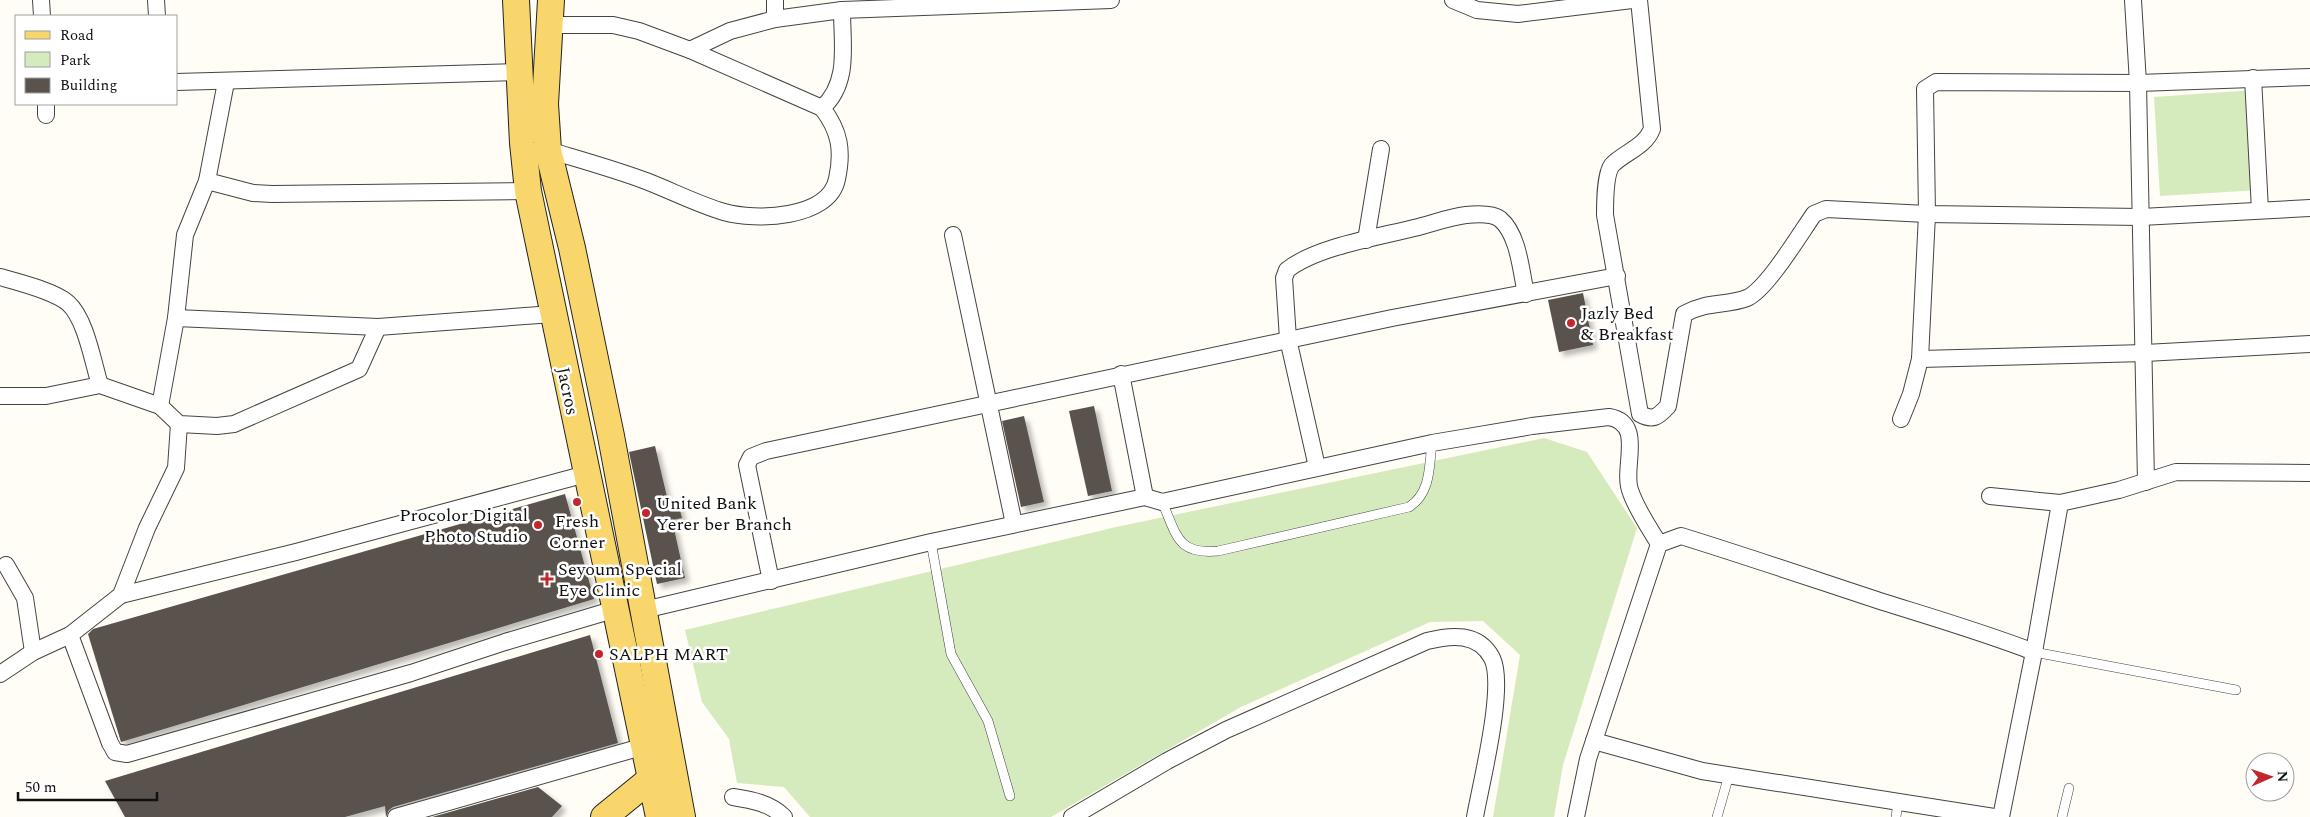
<svg xmlns="http://www.w3.org/2000/svg" width="2310" height="817" font-family="Spectral,serif">
  <style>
    .green { fill: #d5ebbd }
    .building { fill: #5a524d; filter: url(#shadow) }
    .lines { fill: none; stroke-linecap: round; stroke-linejoin: round }
    .service-casing { stroke: #444; stroke-width: 10 }
    .minor-casing { stroke: #444; stroke-width: 18 }
    .primary-casing { stroke: #222; stroke-width: 28 }
    .service { stroke: #fff; stroke-width: 9 }
    .minor { stroke: #fff; stroke-width: 16 }
    .primary { stroke: #f9d66b; stroke-width: 26 }
    .poi-dot { fill: #c4262e; stroke: #fff; stroke-width: 2 }
    .labels { text-anchor: middle; stroke-width: 5; stroke-linejoin: round; paint-order: stroke }
    .poi-label { font-size: 18px; fill: #111; stroke: #fff; text-anchor: start }
    .street-label { font-size: 18px; fill: #111; stroke: #fff }
  </style>
  <defs>
    <filter id="shadow"><feDropShadow dx="4.5" dy="4.5" stdDeviation="2.5" flood-color="#0004"/></filter>
  </defs>
  <rect width="100%" height="100%" fill="#fffdf5"/>
  <g class="green">
    <path d="M 2253,90 L 2259,190 L 2160,196 L 2154,97 Z"/>
    <path d="M 1544,438 L 1587,452 L 1637,528 L 1563,765 L 1554,817 L 1493,817 L 1520,655 L 1483,621 L 1430,622 L 1241,707 L 1051,817 L 810,817 L 784,787 L 737,783 L 729,739 L 702,702 L 685,630 L 1116,527 Z"/>
  </g>
  <g class="building">
    <path d="M 1583,293 L 1593,345 L 1559,352 L 1548,300 Z"/>
    <path d="M 1094,406 L 1112,491 L 1088,496 L 1069,411 Z"/>
    <path d="M 1024,416 L 1044,502 L 1021,507 L 1002,421 Z"/>
    <path d="M 655,446 L 668,501 L 677,499 L 682,518 L 672,520 L 685,578 L 657,584 L 629,452 Z"/>
    <path d="M 565,494 L 594,599 L 121,742 L 88,634 L 93,629 Z"/>
    <path d="M 590,635 L 618,743 L 393,807 L 389,810 L 386,817 L 385,806 L 345,817 L 125,817 L 105,781 Z"/>
    <path d="M 538,787 L 562,806 L 552,817 L 432,817 Z"/>
  </g>
  <g class="lines">
    <defs>
      <g id="service">
        <path d="M 1162,502 C 1177,534 1176,555 1218,551 L 1409,507 C 1431,493 1429,467 1432,443"/>
        <path d="M 931,542 L 951,654 L 988,721 L 1010,796"/>
        <path d="M 2034,652 L 2236,690"/>
        <path d="M 1717,817 L 1729,775"/>
        <path d="M 1896,817 L 1898,802"/>
        <path d="M 2062,817 L 2069,788"/>
      </g>
      <g id="minor">
        <path d="M 41,0 L 42,16"/>
        <path d="M 156,0 L 157,16"/>
        <path d="M 775,0 L 775,19"/>
        <path d="M 1453,0 L 1477,10 L 1518,14 L 1632,0"/>
        <path d="M 1639,0 L 1652,129 C 1645,147 1625,152 1612,165 C 1605,174 1605,203 1605,215 L 1640,414 C 1653,421 1658,417 1668,406 L 1684,314 C 1707,301 1726,306 1747,298 C 1767,289 1800,234 1814,214 L 1826,209 L 1927,214 L 2141,217 L 2310,208"/>
        <path d="M 2133,0 L 2138,83 L 2146,482"/>
        <path d="M 548,25 L 613,25 L 639,31 L 690,50 L 822,108 C 840,131 843,151 837,179 C 829,219 755,221 724,212 C 697,204 672,191 646,181 C 614,169 581,160 548,150"/>
        <path d="M 690,50 L 730,31 L 775,19 L 842,10 L 1111,0"/>
        <path d="M 2253,78 L 2260,210"/>
        <path d="M 176,82 L 520,72"/>
        <path d="M 46,104 L 46,115"/>
        <path d="M 822,108 C 850,83 842,45 842,10"/>
        <path d="M 207,181 L 253,193 L 272,194 L 528,191"/>
        <path d="M 953,235 L 1014,524"/>
        <path d="M 1366,240 L 1381,149"/>
        <path d="M 0,277 C 18,282 54,291 68,303 C 86,319 93,363 100,385"/>
        <path d="M 176,318 L 378,327 L 553,314"/>
        <path d="M 1920,359 L 2145,353 L 2310,344"/>
        <path d="M 1121,374 L 1145,497"/>
        <path d="M 0,396 L 46,396 L 100,385 L 160,406 L 179,424 L 217,426 L 234,424 L 359,369 L 378,327"/>
        <path d="M 160,406 L 176,318 L 185,235 L 207,181 L 226,82"/>
        <path d="M 1901,419 L 1911,394 L 1920,359 L 1927,214 L 1925,89 L 1936,82 L 2138,83 L 2310,77"/>
        <path d="M 1317,467 L 1288,339 L 1284,278 L 1287,270 C 1316,247 1378,237 1414,228 C 1431,224 1449,217 1466,215 C 1476,214 1492,213 1500,219 C 1519,235 1521,272 1526,294"/>
        <path d="M 1990,496 L 2060,503 L 2119,490 L 2176,472 L 2310,473"/>
        <path d="M 6,565 L 25,598 L 33,652"/>
        <path d="M 771,581 L 747,465 L 751,457 L 766,451 L 1392,318 L 1617,276"/>
        <path d="M 121,595 L 147,528 L 176,468 L 179,424"/>
        <path d="M 644,610 L 931,542 L 1145,497 L 1162,502 L 1432,443 L 1532,426 L 1609,417 C 1645,423 1622,467 1630,490 C 1636,509 1649,527 1659,544"/>
        <path d="M 70,635 L 110,743 L 115,752 L 127,754 L 411,673 L 505,642 L 616,609"/>
        <path d="M 0,674 L 33,652 L 70,635 L 121,595 L 296,552 L 586,474"/>
        <path d="M 1594,741 L 1702,771 L 1994,817"/>
        <path d="M 733,797 C 752,800 770,803 784,817"/>
        <path d="M 396,817 L 645,746"/>
        <path d="M 1072,817 L 1167,761 L 1226,730 L 1427,641 C 1451,635 1478,632 1492,658 C 1506,686 1481,783 1475,817"/>
        <path d="M 1576,817 L 1588,759 L 1656,553 L 1659,544 L 1681,536 C 1749,557 1816,580 1883,602 C 1934,618 1985,633 2034,652"/>
        <path d="M 2001,817 L 2034,652 L 2060,503"/>
      </g>
      <g id="primary">
        <path d="M 516,0 L 523,143 L 528,191 L 659,817"/>
        <path d="M 551,0 L 545,104 L 548,150 L 572,248 L 611,436 L 682,817"/>
        <path d="M 604,817 L 663,769"/>
      </g>
    </defs>
    <use href="#service" class="service-casing"/>
    <use href="#minor" class="minor-casing"/>
    <use href="#primary" class="primary-casing"/>
    <use href="#service" class="service"/>
    <use href="#minor" class="minor"/>
    <use href="#primary" class="primary"/>
  </g>
  <g class="poi-dot">
    <circle cx="1571" cy="323" r="5"/>
    <circle cx="577" cy="502" r="5"/>
    <circle cx="646" cy="513" r="5"/>
    <circle cx="538" cy="525" r="5"/>
    <path d="M544.5 571.5h5v5h5v5h-5v5h-5v-5h-5v-5h5z"/>
    <circle cx="599" cy="654" r="5"/>
  </g>
  <g class="labels">
    <g class="poi-label">
      <text x="1581" y="319">Jazly Bed<tspan x="1581" dy="21">&amp; Breakfast</tspan></text>
      <text x="656" y="509">United Bank<tspan x="656" dy="21">Yerer ber Branch</tspan></text>
      <text x="528" y="521" text-anchor="end">Procolor Digital<tspan x="528" dy="21">Photo Studio</tspan></text>
      <text x="577" y="527" text-anchor="middle">Fresh<tspan x="577" dy="21">Corner</tspan></text>
      <text x="558" y="575">Seyoum Special<tspan x="558" dy="21">Eye Clinic</tspan></text>
      <text x="609" y="660">SALPH MART</text>
    </g>
    <g class="street-label">
      <text transform="translate(568 391) rotate(78)" y="6">Jacros</text>
    </g>
  </g>
  <rect x="15" y="15" width="162" height="90" fill="#ffffff" stroke="#a0a0a0"/>
  <rect x="25" y="31" width="25" height="8" fill="#f9d66b" stroke="#a0a0a0"/>
  <text x="60" y="40" font-size="15" fill="#111111">Road</text>
  <rect x="25" y="52" width="25" height="15" fill="#d5ebbd" stroke="#a0a0a0"/>
  <text x="60" y="65" font-size="15" fill="#111111">Park</text>
  <rect x="25" y="78" width="25" height="15" fill="#5a524d" stroke="#a0a0a0"/>
  <text x="60" y="90" font-size="15" fill="#111111">Building</text>
  <g transform="translate(2270 777) rotate(88)"><circle r="24" fill="#ffffff" stroke="#a0a0a0"/>
  <path d="M0-4L9 19L0 12L-9 19Z" fill="#c4262e"/>
  <text y="-8" font-size="14" font-weight="bold" text-anchor="middle" fill="#111111">N</text>
  </g>
  <path d="M18 792v8h139v-8" fill="none" stroke="#111111" stroke-width="2.5"/>
  <text x="25" y="792" font-size="15" fill="#111111" stroke="#ffffff" stroke-width="4" paint-order="stroke">50 m</text>
</svg>
